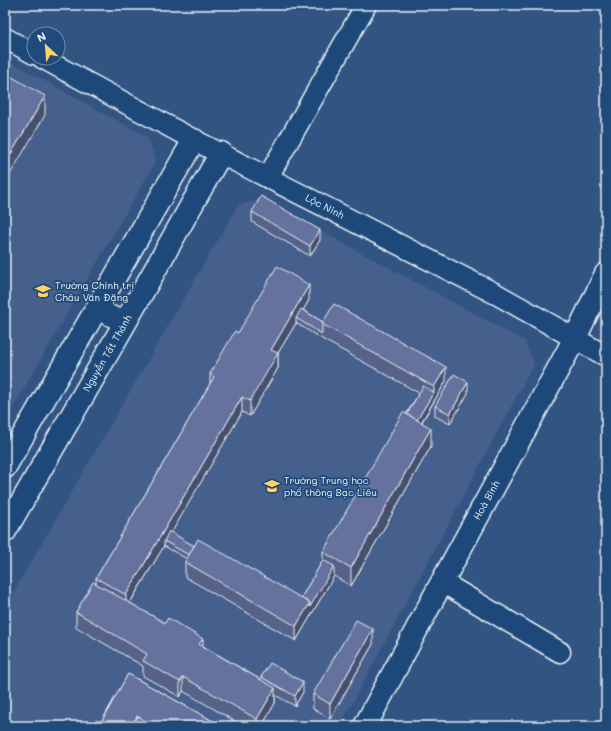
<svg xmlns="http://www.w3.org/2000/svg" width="611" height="731" font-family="Mali,sans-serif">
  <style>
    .built { fill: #44608d }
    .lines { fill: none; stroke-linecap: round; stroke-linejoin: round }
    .street-casing { stroke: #e8f1f8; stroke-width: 23 }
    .secondary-casing { stroke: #e8f1f8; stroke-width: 25 }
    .street { stroke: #1f4a7a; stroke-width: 20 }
    .secondary { stroke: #1f4a7a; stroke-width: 22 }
    .wall { fill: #576287; stroke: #e8f1f8; fill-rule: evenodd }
    .shaded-wall { fill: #47506e; stroke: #e8f1f8 }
    .building { fill: #65729d; stroke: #e8f1f8 }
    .labels { text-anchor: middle; stroke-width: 3.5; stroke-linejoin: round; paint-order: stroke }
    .street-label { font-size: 10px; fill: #e8f1f8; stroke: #1f4a7a }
    .poi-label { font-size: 10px; fill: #e8f1f8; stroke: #1f4a7a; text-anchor: start }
  </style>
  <rect width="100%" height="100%" fill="#325483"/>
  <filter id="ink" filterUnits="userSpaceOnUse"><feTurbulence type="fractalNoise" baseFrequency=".025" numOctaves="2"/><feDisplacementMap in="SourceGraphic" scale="8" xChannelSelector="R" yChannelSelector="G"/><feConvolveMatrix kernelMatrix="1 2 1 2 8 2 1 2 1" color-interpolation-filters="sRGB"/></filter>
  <g filter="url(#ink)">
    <g class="built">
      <path d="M 5,59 L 147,137 L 156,161 L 5,421 Z"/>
      <path d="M 261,199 L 525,341 L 534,364 L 340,726 L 5,726 L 5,607 L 238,205 Z"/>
    </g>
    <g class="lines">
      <defs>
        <g id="street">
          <path d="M 5,38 L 34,54"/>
          <path d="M 42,58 L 194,140 L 498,295 L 606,356"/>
          <path d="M 268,177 L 366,5"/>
          <path d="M 97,309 L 125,323"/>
          <path d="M 442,582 L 560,652"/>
        </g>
        <g id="secondary">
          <path d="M 5,467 L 194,140"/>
          <path d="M 5,531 L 125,323 L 221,153"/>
          <path d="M 365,726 L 442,582 L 575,338 L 606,274"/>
        </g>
      </defs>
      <use href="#street" class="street-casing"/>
      <use href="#secondary" class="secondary-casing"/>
      <use href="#street" class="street"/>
      <use href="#secondary" class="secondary"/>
    </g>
    <g class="wall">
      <path d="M 252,212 L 320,240 L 310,256 L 252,222 Z"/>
      <path d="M 309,300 L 303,310 L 323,322 L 446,381 L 422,422 L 431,446 L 351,586 L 334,576 L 296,641 L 185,577 L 185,562 L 187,559 L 164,546 L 130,603 L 261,680 L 261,677 L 303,692 L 295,706 L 275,695 L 275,703 L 262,726 L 243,726 L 183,691 L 180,697 L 143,676 L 143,666 L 76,627 L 76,612 L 96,583 L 96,578 L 210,384 L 210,374 L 238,333 ZM 296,323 L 322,339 L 419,393 L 323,552 L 323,560 L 301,598 L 194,546 L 171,533 L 242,412 L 250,416 L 278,368 L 278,353 Z"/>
      <path d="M 468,393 L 450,424 L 435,416 L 435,406 Z"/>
      <path d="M 373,644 L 330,719 L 313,709 L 313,694 Z"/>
      <path d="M 128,674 L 222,726 L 99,726 Z"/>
    </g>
    <g class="shaded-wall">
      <path d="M 10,64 L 10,83 L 5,73 Z"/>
      <path d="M 45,96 L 45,115 L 5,183 L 5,164 Z"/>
      <path d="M 320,230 L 320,240 L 310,256 L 310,246 Z"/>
      <path d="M 309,285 L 309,300 L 298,319 L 296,318 L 296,323 L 278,353 L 278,368 L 250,416 L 250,401 L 271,350 Z"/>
      <path d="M 446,367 L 446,381 L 413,436 L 413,426 L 434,392 L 434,387 Z"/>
      <path d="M 468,382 L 468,393 L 450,424 L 450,414 Z"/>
      <path d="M 242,397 L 242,412 L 166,542 L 164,541 L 164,546 L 123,614 L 126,605 L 126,595 Z"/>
      <path d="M 431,428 L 431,446 L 351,586 L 351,568 Z"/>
      <path d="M 334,566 L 334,576 L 296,641 L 296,626 L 310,603 Z"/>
      <path d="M 373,629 L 373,644 L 330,719 L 330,704 Z"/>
      <path d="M 203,639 L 203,653 L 199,644 Z"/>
      <path d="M 183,677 L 183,691 L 180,697 L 180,682 Z"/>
      <path d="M 303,682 L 303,692 L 295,706 L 295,696 Z"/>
      <path d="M 275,688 L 275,703 L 262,726 L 257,726 L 257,719 Z"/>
      <path d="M 137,716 L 137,726 L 132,726 Z"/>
    </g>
    <g class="building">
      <path d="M 5,61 L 10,64 L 5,73 Z"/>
      <path d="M 5,73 L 45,96 L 5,164 Z"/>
      <path d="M 261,196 L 320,230 L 310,246 L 252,212 Z"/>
      <path d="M 277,266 L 309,285 L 271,350 L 278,353 L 250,401 L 242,397 L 126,595 L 96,578 L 214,377 L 210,374 L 235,331 L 238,333 Z"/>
      <path d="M 334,304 L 446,367 L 434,387 L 322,324 Z"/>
      <path d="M 301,309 L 323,322 L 322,324 L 322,334 L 296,318 Z"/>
      <path d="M 454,374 L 468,382 L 450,414 L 435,406 Z"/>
      <path d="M 423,386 L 434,392 L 417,420 L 407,414 Z"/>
      <path d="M 403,412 L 431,428 L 351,568 L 323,552 Z"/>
      <path d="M 169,531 L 194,546 L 189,555 L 164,541 Z"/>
      <path d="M 198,539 L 310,603 L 296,626 L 185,562 Z"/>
      <path d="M 323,560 L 334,566 L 310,607 L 310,603 L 301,598 Z"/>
      <path d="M 93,582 L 165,623 L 168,618 L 203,639 L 199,644 L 275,688 L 257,719 L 183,677 L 180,682 L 143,661 L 147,654 L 76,612 Z"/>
      <path d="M 356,620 L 373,629 L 330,704 L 313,694 Z"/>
      <path d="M 270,663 L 303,682 L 295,696 L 261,677 Z"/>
      <path d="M 128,674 L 222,726 L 155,726 L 137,716 L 132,726 L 99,726 Z"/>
    </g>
  </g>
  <defs>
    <symbol id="university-bare" viewBox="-9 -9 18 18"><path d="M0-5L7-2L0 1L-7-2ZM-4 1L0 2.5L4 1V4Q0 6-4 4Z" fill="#ffd166" stroke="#1f4a7a" stroke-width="2.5" paint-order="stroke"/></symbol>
    <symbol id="school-bare" viewBox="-9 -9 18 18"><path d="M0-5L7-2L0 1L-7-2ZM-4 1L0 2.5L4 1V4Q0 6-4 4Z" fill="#ffd166" stroke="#1f4a7a" stroke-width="2.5" paint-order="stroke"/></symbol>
  </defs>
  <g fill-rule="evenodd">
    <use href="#university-bare" x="32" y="280" width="22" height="22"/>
    <use href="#school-bare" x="261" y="475" width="22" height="22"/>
  </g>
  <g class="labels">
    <g class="street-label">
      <text transform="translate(325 206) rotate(27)" y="4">Lộc Ninh</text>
      <text transform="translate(107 353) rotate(-60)" y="4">Nguyễn Tất Thành</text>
      <text transform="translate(486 500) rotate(-61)" y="4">Hoà Bình</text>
    </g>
    <g class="poi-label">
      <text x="55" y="289">Trường Chính trị<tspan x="55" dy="12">Châu Văn Đặng</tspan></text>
      <text x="284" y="484">Trường Trung học<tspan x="284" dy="12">phổ thông Bạc Liêu</tspan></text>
    </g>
  </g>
  <rect width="611" height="731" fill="none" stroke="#1f4a7a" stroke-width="20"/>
  <rect x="10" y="10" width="591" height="711" fill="none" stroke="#e8f1f8" stroke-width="1.5" filter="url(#ink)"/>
  <g transform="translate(46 46) rotate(334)"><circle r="19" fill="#1f4a7a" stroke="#6f8dac"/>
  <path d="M0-3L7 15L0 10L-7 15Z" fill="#ffd166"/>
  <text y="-6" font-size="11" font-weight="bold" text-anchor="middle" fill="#e8f1f8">N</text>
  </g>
</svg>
